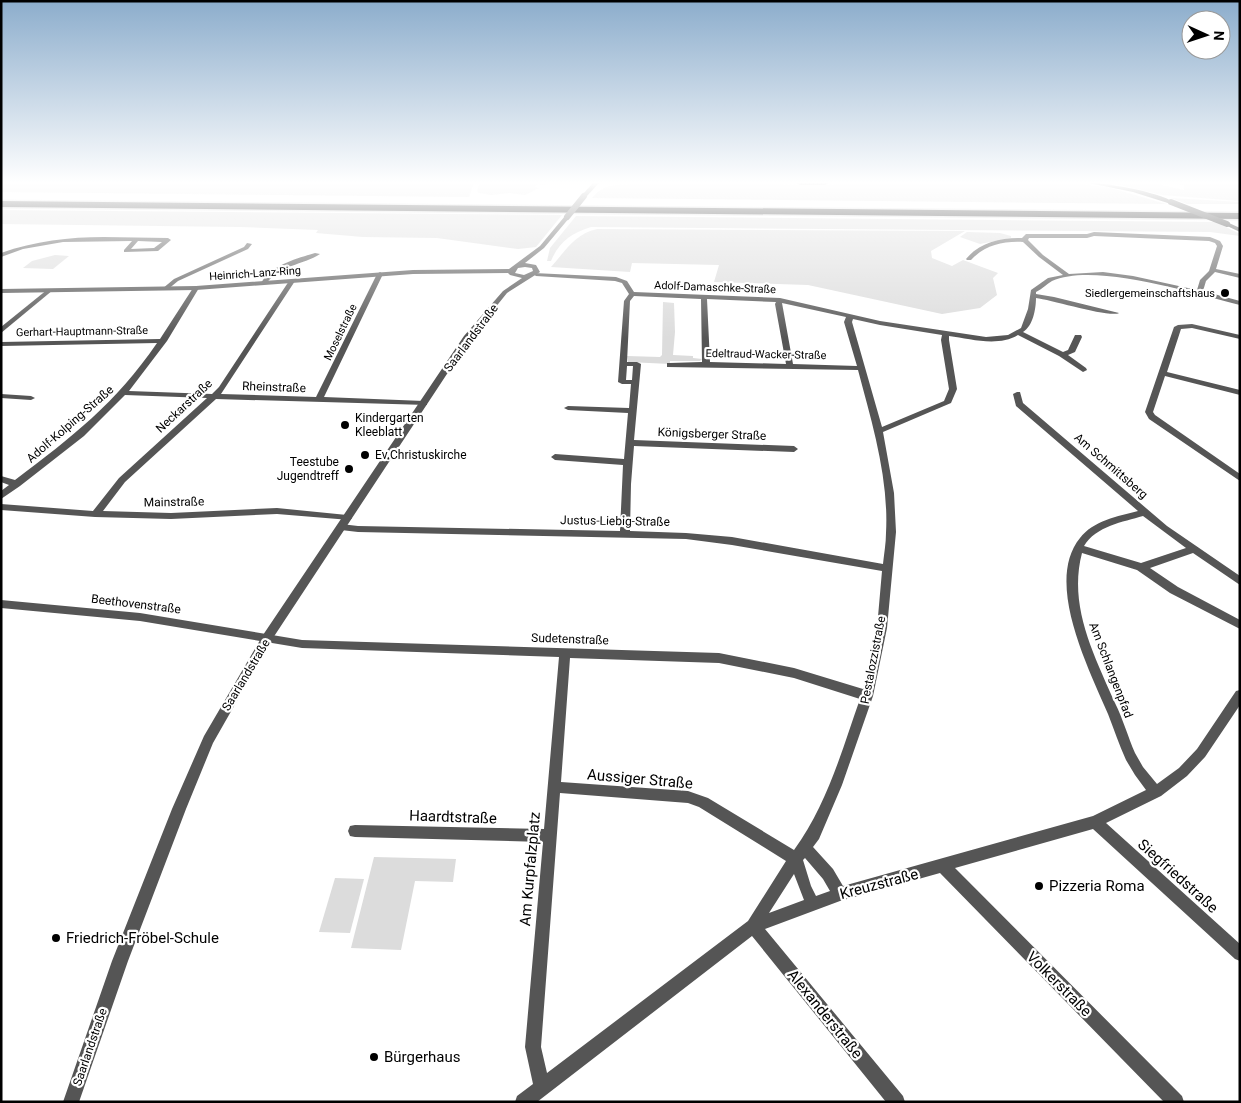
<svg xmlns="http://www.w3.org/2000/svg" width="1241" height="1103" font-family="Roboto,sans-serif">
  <style>
    .green { fill: #dcdcdc }
    .lines { fill: none; stroke-linecap: round; stroke-linejoin: round }
    .motorway-casing { stroke: #dbdbdb; stroke-width: 3 }
    .minor { fill: #555; fill-rule: evenodd }
    .tertiary { fill: #555; fill-rule: evenodd }
    .secondary { fill: #222; fill-rule: evenodd }
    .motorway { fill: #000; fill-rule: evenodd }
    .tertiary-bridge { stroke: #555; stroke-width: 6 }
    .secondary-bridge { stroke: #222; stroke-width: 6 }
    .poi-dot { fill: #000; stroke: #fff; stroke-width: 2 }
    .labels { text-anchor: middle; stroke-width: 4.5; stroke-linejoin: round; paint-order: stroke }
    .far-street-label { font-size: 11px; fill: #000; stroke: #fff }
    .far-poi-label { font-size: 11px; fill: #000; stroke: #fff; text-anchor: end }
    .street-label { font-size: 12px; fill: #000; stroke: #fff }
    .poi-label { font-size: 12px; fill: #000; stroke: #fff; text-anchor: start }
    .near-street-label { font-size: 15px; fill: #000; stroke: #fff }
    .near-poi-label { font-size: 15px; fill: #000; stroke: #fff; text-anchor: start }
  </style>
  <rect width="100%" height="100%" fill="#fff"/>
  <g class="green">
    <path d="M 1,183 L 474,183 L 469,197 L 1,192 Z"/>
    <path d="M 480,183 L 546,183 L 544,185 L 538,184 L 535,187 L 539,188 L 525,195 L 509,193 L 491,195 L 479,193 L 477,191 Z"/>
    <path d="M 641,183 L 825,185 L 866,183 L 1074,183 L 1111,188 L 1166,204 L 592,198 C 607,180 621,187 641,183 Z"/>
    <path d="M 1112,183 L 1161,183 L 1162,185 L 1184,190 L 1184,185 L 1173,183 L 1240,183 L 1240,201 L 1162,195 Z"/>
    <path d="M 1171,198 L 1240,202 L 1240,204 L 1187,204 Z"/>
    <path d="M 1,210 L 562,215 L 536,247 L 518,249 L 437,238 L 363,237 L 316,233 L 318,230 L 240,227 L 1,224 Z"/>
    <path d="M 576,216 L 1216,222 L 1240,234 L 1240,236 L 1210,232 L 591,227 C 571,233 559,242 551,261 L 547,261 L 550,248 Z"/>
    <path d="M 597,229 L 965,231 L 931,251 L 932,258 L 952,266 L 963,260 L 998,273 L 993,278 L 997,295 L 980,308 L 942,314 L 808,285 L 714,282 L 719,265 L 632,263 L 630,272 L 551,267 C 566,250 575,234 597,229 Z"/>
    <path d="M 967,232 L 1000,233 L 1011,236 L 1011,238 L 980,244 L 960,237 Z"/>
    <path d="M 55,255 L 69,256 L 53,269 L 23,268 L 32,261 Z"/>
    <path d="M 663,302 L 674,303 L 675,332 L 673,355 L 693,356 L 693,358 L 702,359 L 700,361 L 670,361 L 670,364 L 628,362 L 627,356 L 660,357 L 662,355 Z"/>
    <path d="M 374,857 L 456,859 L 453,882 L 415,881 L 401,950 L 351,948 Z"/>
    <path d="M 335,878 L 364,879 L 350,933 L 319,932 Z"/>
  </g>
  <g class="lines">
    <defs>
      <path id="motorway" d="M 1,201 L 1240,213 L 1240,219 L 1,207 Z"/>
    </defs>
    <use href="#motorway" class="motorway-casing"/>
    <g class="minor">
      <path d="M 1094,232 L 1210,237 L 1220,241 L 1223,246 L 1216,269 L 1240,274 L 1240,278 L 1215,272 L 1206,281 L 1203,291 L 1240,301 L 1240,305 C 1195,294 1095,262 1052,281 C 1047,284 1042,289 1036,292 L 1036,294 L 1054,297 L 1119,313 C 1110,318 1052,300 1036,298 C 1036,309 1033,326 1023,332 L 1063,352 L 1068,350 L 1075,335 L 1081,335 L 1082,337 L 1075,352 L 1068,355 L 1086,368 L 1087,370 L 1083,372 L 1059,356 L 1018,335 C 998,347 971,339 949,336 L 949,340 L 957,389 L 951,403 L 883,432 L 894,493 L 896,532 L 887,628 L 873,696 L 842,785 L 819,839 L 813,847 L 833,869 L 843,886 L 1093,816 L 1146,790 L 1135,775 L 1126,760 C 1119,745 1114,729 1108,714 C 1089,669 1044,582 1080,538 C 1093,521 1118,516 1138,511 L 1016,406 L 1013,394 L 1017,392 L 1020,392 L 1023,403 L 1167,526 L 1240,576 L 1240,585 L 1193,553 L 1150,568 L 1178,587 L 1240,620 L 1240,629 L 1170,593 L 1137,570 L 1082,553 C 1068,606 1094,655 1115,703 C 1123,719 1128,737 1135,753 L 1143,767 L 1157,784 L 1179,768 L 1197,749 L 1236,691 L 1240,690 L 1240,705 L 1205,757 L 1187,776 L 1161,796 L 1106,823 L 1240,944 L 1240,961 L 1235,959 L 1093,829 L 955,868 L 1182,1096 L 1184,1102 L 1164,1102 L 940,873 L 840,901 L 765,929 L 903,1096 L 905,1102 L 886,1102 L 752,936 L 537,1102 L 515,1102 L 517,1096 L 533,1084 L 525,1047 L 543,842 L 355,837 L 350,836 L 348,831 L 350,826 L 355,825 L 544,829 L 559,657 L 302,648 L 140,621 L 1,608 L 1,600 L 140,613 L 302,640 L 719,653 L 794,668 L 863,689 L 877,628 L 882,571 L 732,545 L 686,539 L 358,532 L 341,530 L 336,527 L 341,524 L 358,526 L 620,531 L 623,465 L 555,460 L 551,457 L 555,454 L 624,459 L 628,413 L 568,410 L 564,408 L 568,406 L 629,408 L 631,384 L 622,384 L 618,382 L 624,301 L 629,294 L 622,283 L 615,281 L 536,276 L 533,274 L 534,273 L 616,277 L 627,281 L 634,292 L 780,298 L 880,321 L 986,337 L 1008,335 L 1021,328 L 1028,309 L 1031,290 L 1048,278 L 1063,275 L 1039,257 L 1023,242 C 1003,241 985,245 971,260 L 967,260 L 966,259 C 980,242 1001,238 1022,238 L 1026,234 L 1087,234 ZM 1094,236 L 1209,241 L 1215,243 L 1217,246 L 1209,271 L 1200,280 L 1197,290 L 1133,276 L 1103,272 L 1069,274 L 1043,255 L 1028,240 L 1029,238 L 1087,238 ZM 634,296 L 701,299 L 702,362 L 670,363 L 667,363 L 667,367 L 858,370 C 872,423 889,478 886,533 C 886,543 884,554 883,564 L 732,537 L 686,533 L 630,531 L 631,484 L 634,446 L 794,452 L 798,449 L 794,446 L 634,440 L 641,364 L 637,362 L 627,362 L 630,301 ZM 707,299 L 776,302 L 775,304 L 786,364 L 710,362 ZM 782,303 L 846,317 L 844,322 L 857,366 L 793,364 ZM 853,319 L 880,325 L 942,335 L 941,340 L 949,389 L 944,401 L 882,427 L 852,322 ZM 627,366 L 633,366 L 632,380 L 626,380 ZM 1143,516 L 1186,548 L 1141,563 L 1084,546 C 1096,526 1123,522 1143,516 ZM 570,658 L 719,663 L 794,678 L 860,699 C 842,750 827,805 794,850 L 708,798 L 688,791 L 561,782 ZM 560,793 L 688,803 L 699,807 L 786,861 L 748,921 L 547,1073 L 541,1047 ZM 805,858 L 823,879 L 830,891 L 816,896 L 811,886 L 803,860 ZM 794,874 L 804,900 L 769,913 Z"/>
      <path d="M 104,237 L 168,238 L 171,240 L 158,251 L 124,252 L 124,250 L 132,241 L 63,242 L 23,249 L 1,257 L 1,253 C 35,241 69,237 104,237 ZM 138,241 L 162,242 L 154,248 L 131,249 Z"/>
      <path d="M 247,243 L 252,244 L 248,249 L 178,281 L 167,290 L 162,289 L 174,279 L 244,247 Z"/>
      <path d="M 315,253 L 320,254 C 303,265 279,265 266,284 L 261,283 C 272,265 295,259 315,253 Z"/>
      <path d="M 380,272 L 383,274 L 324,397 L 424,401 L 427,401 L 427,405 L 216,399 L 125,482 L 103,511 L 171,513 L 277,508 L 347,515 L 352,518 L 350,520 L 277,514 L 171,519 L 95,517 L 1,510 L 1,504 L 93,511 L 119,478 L 207,398 L 125,395 L 84,436 L 20,486 L 1,499 L 1,491 L 9,485 L 1,482 L 1,476 L 15,480 C 72,437 116,403 157,343 L 1,346 L 1,342 L 160,339 L 193,288 L 196,286 L 199,288 L 167,341 L 129,391 L 212,394 L 219,387 L 289,281 L 292,279 L 295,281 L 221,394 L 316,397 L 377,274 Z"/>
      <path d="M 48,289 L 53,290 L 1,333 L 1,327 Z"/>
      <path d="M 1192,324 L 1240,335 L 1240,339 L 1192,328 L 1181,329 L 1167,372 L 1240,390 L 1240,395 L 1165,376 L 1153,412 L 1155,415 L 1240,474 L 1240,481 L 1149,419 L 1145,412 L 1174,327 L 1178,325 Z"/>
      <path d="M 1,394 L 31,396 L 35,398 L 31,400 L 1,398 Z"/>
    </g>
    <g class="tertiary">
      <path d="M 593,183 L 599,183 L 586,197 L 582,197 L 582,195 Z"/>
      <path d="M 565,216 L 570,217 L 544,248 L 525,263 L 536,265 L 540,272 L 507,293 L 470,339 L 271,641 L 213,743 L 186,809 L 128,961 L 79,1102 L 63,1102 L 112,961 L 172,809 L 204,736 L 263,635 L 464,336 L 503,291 L 522,278 L 510,275 L 508,273 L 413,274 L 196,290 L 1,293 L 1,289 L 196,286 L 413,270 L 509,269 L 540,246 ZM 525,267 L 532,268 L 533,271 L 524,275 L 515,273 L 518,268 Z"/>
    </g>
    <g class="secondary">
      <path d="M 797,183 L 828,183 L 825,185 L 800,185 Z"/>
      <path d="M 1089,183 C 1109,183 1157,192 1174,202 L 1171,204 L 1133,192 Z"/>
      <path d="M 1225,223 L 1229,223 L 1240,228 L 1240,232 L 1225,225 Z"/>
    </g>
    <use href="#motorway" class="motorway"/>
    <path class="tertiary-bridge" d="M 567,217 L 584,196"/>
    <path class="secondary-bridge" d="M 1171,202 L 1227,224"/>
  </g>
  <linearGradient id="sky" x2="0" y2="1"><stop stop-color="#8cadcc"/><stop offset="0.54" stop-color="#fff"/><stop offset="1" stop-color="#fff" stop-opacity="0"/></linearGradient>
  <rect width="1241" height="338" fill="url(#sky)"/>
  <g class="poi-dot">
    <circle cx="1225" cy="293" r="5"/>
    <circle cx="345" cy="425" r="5"/>
    <circle cx="365" cy="455" r="5"/>
    <circle cx="349" cy="469" r="5"/>
    <circle cx="1039" cy="886" r="5"/>
    <circle cx="56" cy="938" r="5"/>
    <circle cx="374" cy="1057" r="5"/>
  </g>
  <g class="labels">
    <g class="far-street-label">
      <text transform="translate(255 273) rotate(-4)" y="4">Heinrich-Lanz-Ring</text>
      <text transform="translate(715 287) rotate(2)" y="4">Adolf-Damaschke-Straße</text>
      <text transform="translate(82 331) rotate(-1)" y="4">Gerhart-Hauptmann-Straße</text>
      <text transform="translate(340 332) rotate(-64)" y="4">Moselstraße</text>
      <text transform="translate(766 354) rotate(1)" y="4">Edeltraud-Wacker-Straße</text>
    </g>
    <g class="far-poi-label">
      <text x="1215" y="297">Siedlergemeinschaftshaus</text>
    </g>
    <g class="street-label">
      <text transform="translate(471 338) rotate(-53)" y="4">Saarlandstraße</text>
      <text transform="translate(274 387) rotate(2)" y="4">Rheinstraße</text>
      <text transform="translate(184 406) rotate(-43)" y="4">Neckarstraße</text>
      <text transform="translate(70 424) rotate(-41)" y="4">Adolf-Kolping-Straße</text>
      <text transform="translate(712 434) rotate(2)" y="4">Königsberger Straße</text>
      <text transform="translate(1111 466) rotate(41)" y="4">Am Schmittsberg</text>
      <text transform="translate(174 502) rotate(-1)" y="4">Mainstraße</text>
      <text transform="translate(615 521) rotate(1)" y="4">Justus-Liebig-Straße</text>
      <text transform="translate(136 604) rotate(7)" y="4">Beethovenstraße</text>
      <text transform="translate(570 639) rotate(2)" y="4">Sudetenstraße</text>
      <text transform="translate(873 660) rotate(-79)" y="4">Pestalozzistraße</text>
      <text transform="translate(1111 670) rotate(69)" y="4">Am Schlangenpfad</text>
      <text transform="translate(246 675) rotate(-59)" y="4">Saarlandstraße</text>
      <text transform="translate(90 1047) rotate(-71)" y="4">Saarlandstraße</text>
    </g>
    <g class="poi-label">
      <text x="355" y="422">Kindergarten<tspan x="355" dy="14">Kleeblatt</tspan></text>
      <text x="375" y="459">Ev.Christuskirche</text>
      <text x="339" y="466" text-anchor="end">Teestube<tspan x="339" dy="14">Jugendtreff</tspan></text>
    </g>
    <g class="near-street-label">
      <text transform="translate(640 779) rotate(5)" y="5">Aussiger Straße</text>
      <text transform="translate(453 817) rotate(2)" y="5">Haardtstraße</text>
      <text transform="translate(530 869) rotate(-85)" y="5">Am Kurpfalzplatz</text>
      <text transform="translate(1178 876) rotate(42)" y="5">Siegfriedstraße</text>
      <text transform="translate(879 884) rotate(-15)" y="5">Kreuzstraße</text>
      <text transform="translate(1059 984) rotate(45)" y="5">Volkerstraße</text>
      <text transform="translate(825 1014) rotate(51)" y="5">Alexanderstraße</text>
    </g>
    <g class="near-poi-label">
      <text x="1049" y="891">Pizzeria Roma</text>
      <text x="66" y="943">Friedrich-Fröbel-Schule</text>
      <text x="384" y="1062">Bürgerhaus</text>
    </g>
  </g>
  <rect width="1241" height="1103" fill="none" stroke="#000000" stroke-width="5"/>
  <g transform="translate(1206 35) rotate(93)"><circle r="24" fill="#ffffff" stroke="#999999"/>
  <path d="M0-4L9 19L0 12L-9 19Z" fill="#000000"/>
  <text y="-8" font-size="14" font-weight="bold" text-anchor="middle" fill="#000000">N</text>
  </g>
</svg>
